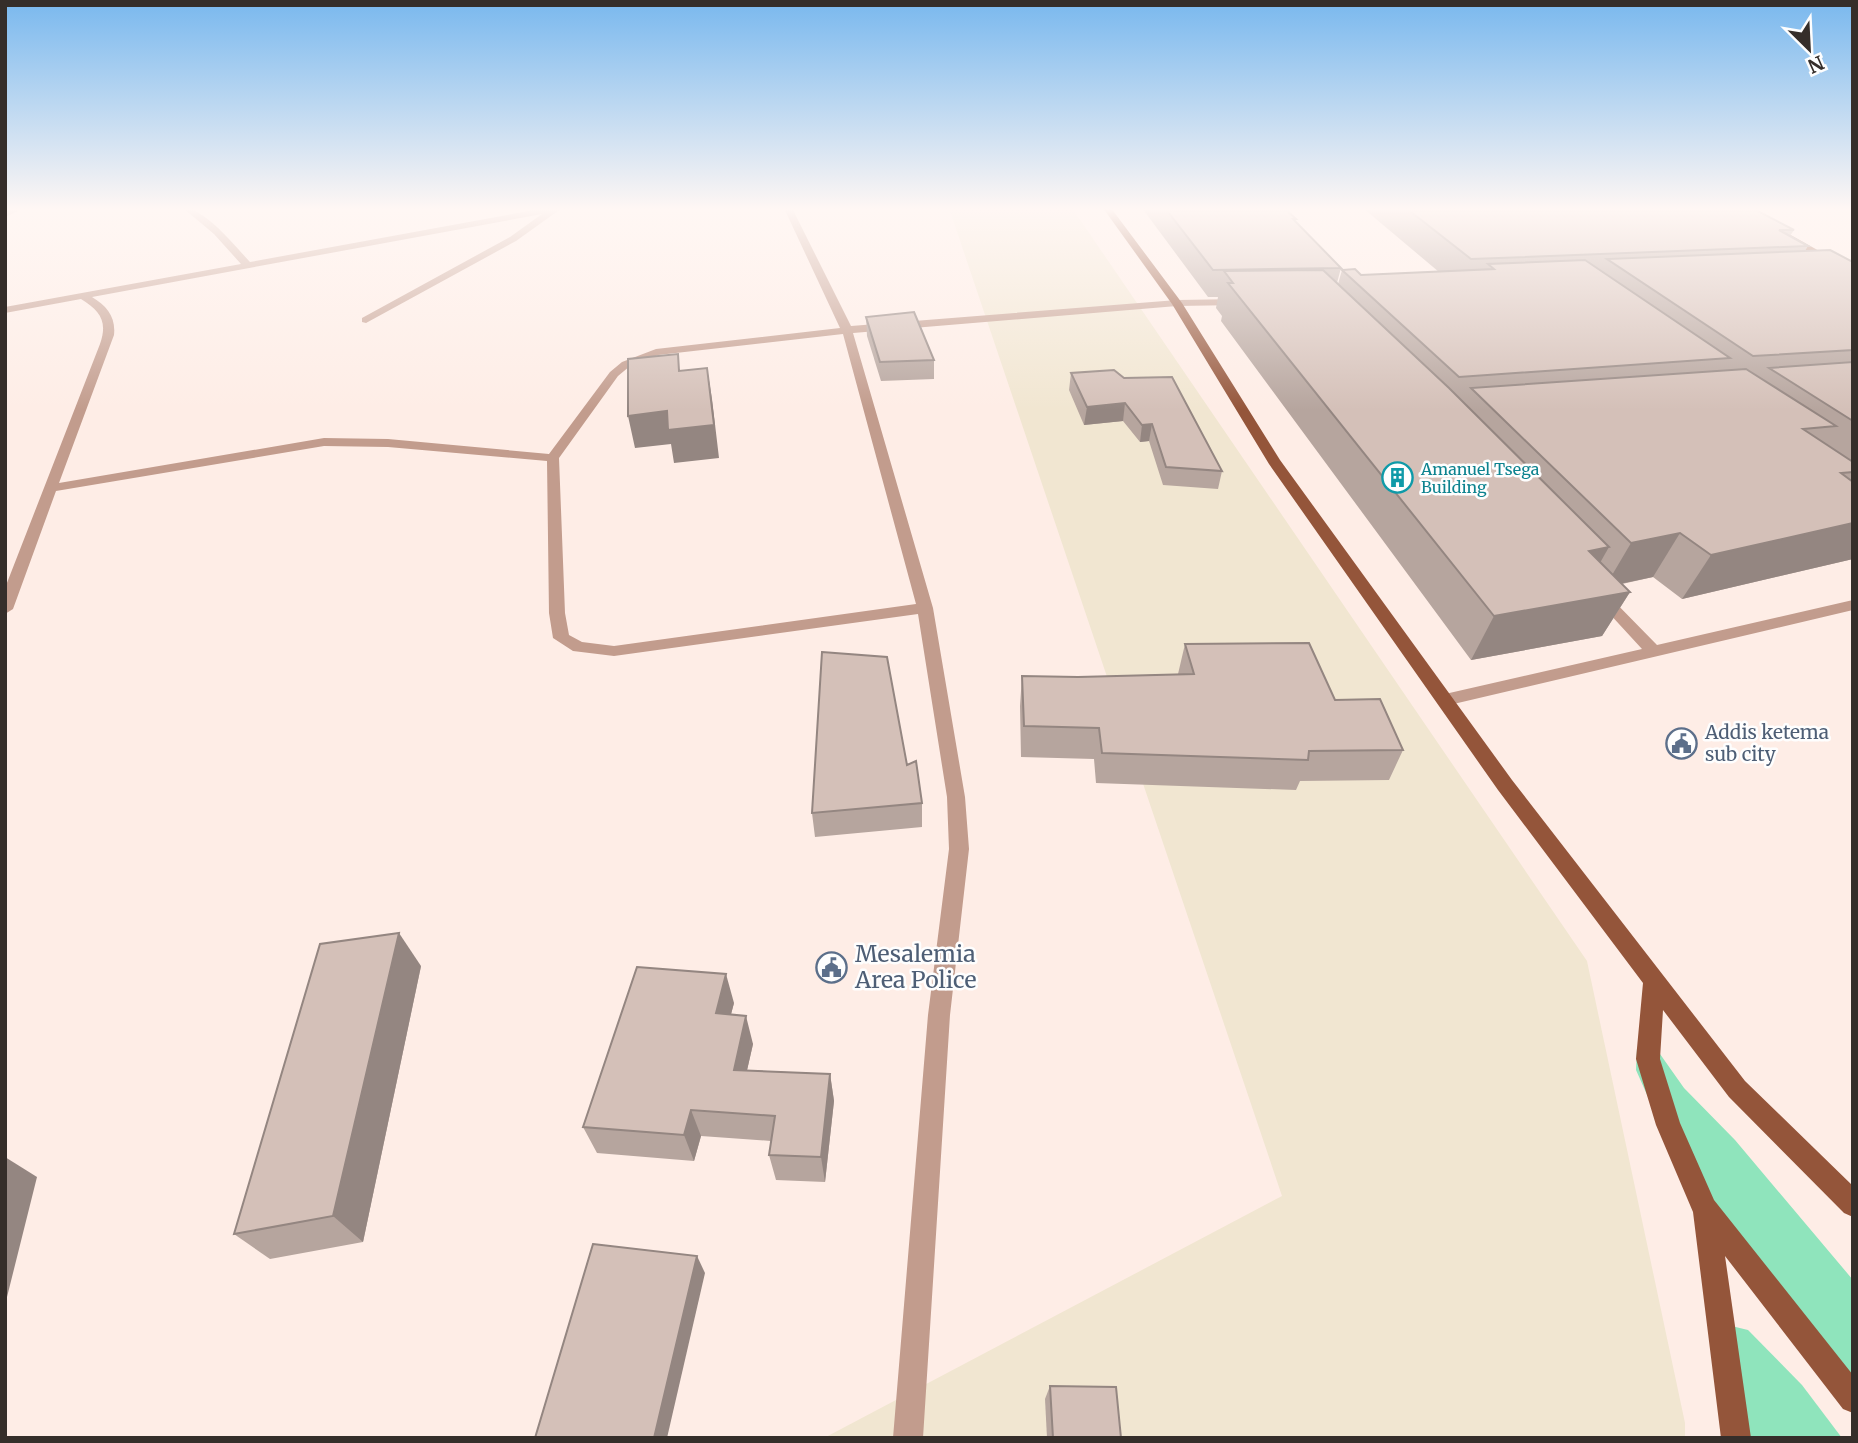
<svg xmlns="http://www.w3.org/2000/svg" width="1858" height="1443" font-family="Merriweather,serif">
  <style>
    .commercial { fill: #f1e6d1 }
    .green { fill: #8fe4bc }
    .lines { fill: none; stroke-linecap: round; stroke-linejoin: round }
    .minor { fill: #c29c8d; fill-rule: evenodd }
    .major { fill: #94553a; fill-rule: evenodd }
    .wall { fill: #b6a59e }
    .shaded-wall { fill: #948681 }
    .building { fill: #d4c0b8; stroke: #948681; stroke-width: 2 }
    .labels { text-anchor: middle; stroke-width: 5; stroke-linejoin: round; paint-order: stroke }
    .far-culture-label { font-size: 16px; fill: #0d838f; stroke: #fefefe; text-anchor: start }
    .service-label { font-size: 19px; fill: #4e5e75; stroke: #fefefe; text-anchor: start }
    .near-service-label { font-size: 23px; fill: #4e5e75; stroke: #fefefe; text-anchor: start }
  </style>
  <rect width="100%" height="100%" fill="#feede6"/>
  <path class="commercial" d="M 949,208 L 1072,208 L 1587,961 L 1685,1423 L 1685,1438 L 824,1438 L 1282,1196 Z"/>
  <g class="green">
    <path d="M 1637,1048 L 1660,1054 L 1684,1088 L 1735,1140 L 1853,1280 L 1853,1380 L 1727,1226 L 1660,1124 L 1636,1070 Z"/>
    <path d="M 1711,1321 L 1748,1330 L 1802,1385 L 1842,1438 L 1724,1438 Z"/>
  </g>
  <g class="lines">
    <g class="minor">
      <path d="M 14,208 L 18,211 L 5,217 L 5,211 Z"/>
      <path d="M 183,208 C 205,208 235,246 250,262 L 545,208 L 562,208 L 516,241 L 366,323 L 362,322 L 362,318 L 510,237 L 542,214 L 92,297 C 107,306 116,317 114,335 L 59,483 L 324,438 L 388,439 L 549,454 L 610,372 L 622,362 L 656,349 L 840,328 L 784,208 L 792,208 L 851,326 L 1177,300 L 1240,299 L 1245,302 L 1240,305 L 1177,306 L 853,333 L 933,608 L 965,797 L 969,849 L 950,1015 L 923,1438 L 893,1438 L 928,1015 L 949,849 L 947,797 L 918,614 L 614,656 L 573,651 L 553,638 L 549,613 L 547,461 L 388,447 L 324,446 L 56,491 L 13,609 L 5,614 L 5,588 L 100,344 C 108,321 100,311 81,299 L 5,313 L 5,307 L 241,264 L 214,234 ZM 843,334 L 916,604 L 614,646 L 582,642 L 569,635 L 565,613 L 559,458 L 618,376 L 630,366 L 658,355 Z"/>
      <path d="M 1601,591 L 1606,593 L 1657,645 L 1853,600 L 1853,610 L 1445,706 L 1439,704 L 1436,700 L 1445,694 L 1642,649 L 1596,599 L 1593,596 L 1596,593 Z"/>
    </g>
    <g class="major">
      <path d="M 1103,208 L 1111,208 L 1182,303 L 1280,460 L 1512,780 L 1745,1081 L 1853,1186 L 1853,1217 L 1844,1213 L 1729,1097 L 1663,1010 L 1660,1059 L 1680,1123 L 1714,1200 L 1853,1375 L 1853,1413 L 1843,1409 L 1725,1256 L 1751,1438 L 1721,1438 L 1693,1212 L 1656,1125 L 1636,1059 L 1643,983 L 1498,790 L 1269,464 L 1172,304 Z"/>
      <path d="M 1783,234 L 1789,234 L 1853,270 L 1853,277 L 1783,238 Z"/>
    </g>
  </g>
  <g class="wall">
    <path d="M 1142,208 L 1284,208 L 1296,219 L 1295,222 L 1341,268 L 1337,283 L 1338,284 L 1342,270 L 1361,275 L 1439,272 L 1363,208 L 1752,208 L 1794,230 L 1790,236 L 1808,246 L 1805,251 L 1853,262 L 1853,559 L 1682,599 L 1653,577 L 1622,584 L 1630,592 L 1602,636 L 1471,660 L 1221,321 L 1222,316 L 1216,308 L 1218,297 L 1208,297 Z"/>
    <path d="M 866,317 L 934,360 L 934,379 L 881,381 L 867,336 Z"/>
    <path d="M 1114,370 L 1222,471 L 1218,489 L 1163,485 L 1149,441 L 1140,442 L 1123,421 L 1084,425 L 1069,390 L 1071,373 Z"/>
    <path d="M 1185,644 L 1335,700 L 1403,750 L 1389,780 L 1300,781 L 1296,790 L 1096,783 L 1094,759 L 1021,757 L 1020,706 L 1022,676 L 1078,677 L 1178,674 Z"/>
    <path d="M 907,765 L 922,803 L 922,827 L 815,837 L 812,813 Z"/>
    <path d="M 421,966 L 363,1242 L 270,1259 L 234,1234 Z"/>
    <path d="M 734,1003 L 731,1014 L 753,1044 L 747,1070 L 830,1074 L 834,1101 L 825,1182 L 776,1180 L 769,1155 L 771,1141 L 701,1136 L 694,1161 L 597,1153 L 583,1127 Z"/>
    <path d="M 1050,1386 L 1121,1438 L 1047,1438 L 1045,1399 Z"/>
  </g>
  <g class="shaded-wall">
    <path d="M 707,368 L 712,399 L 719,458 L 674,463 L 671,444 L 635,448 L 628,416 Z"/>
    <path d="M 1125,403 L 1123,421 L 1084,425 L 1087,407 Z"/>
    <path d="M 1152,424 L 1149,441 L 1140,442 L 1142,425 Z"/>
    <path d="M 1853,523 L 1853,559 L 1682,599 L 1711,555 Z"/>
    <path d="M 1680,533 L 1653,577 L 1605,587 L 1631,543 Z"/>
    <path d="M 1609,547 L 1584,591 L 1589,551 Z"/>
    <path d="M 1630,592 L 1602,636 L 1471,660 L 1494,616 Z"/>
    <path d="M 399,933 L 421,966 L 363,1242 L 333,1216 Z"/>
    <path d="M 726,974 L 734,1003 L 724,1041 L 716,1013 Z"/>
    <path d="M 746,1016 L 753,1044 L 741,1097 L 734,1070 Z"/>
    <path d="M 830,1074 L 834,1101 L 825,1182 L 821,1157 Z"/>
    <path d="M 691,1110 L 701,1136 L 694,1161 L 684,1135 Z"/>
    <path d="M 5,1157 L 37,1177 L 5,1305 Z"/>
    <path d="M 697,1256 L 705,1273 L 667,1438 L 654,1438 Z"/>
  </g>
  <g class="building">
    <path d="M 1165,208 L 1284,208 L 1296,219 L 1293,219 L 1341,268 L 1213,270 Z"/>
    <path d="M 1406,208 L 1752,208 L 1794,230 L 1779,230 L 1808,246 L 1471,259 Z"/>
    <path d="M 1830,250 L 1853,262 L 1853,350 L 1753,356 L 1607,259 Z"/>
    <path d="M 1585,260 L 1730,358 L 1459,377 L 1342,270 L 1355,269 L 1361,275 L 1494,269 L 1488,264 Z"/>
    <path d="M 1323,270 L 1449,388 L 1609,547 L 1589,551 L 1630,592 L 1494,616 L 1228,283 L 1233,283 L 1224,271 Z"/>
    <path d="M 914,312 L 934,360 L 880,362 L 866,317 Z"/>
    <path d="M 678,354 L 679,371 L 707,368 L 714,425 L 668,430 L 667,411 L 628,416 L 628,359 Z"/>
    <path d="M 1853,362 L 1853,421 L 1769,368 Z"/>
    <path d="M 1746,369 L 1836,426 L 1803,429 L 1853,462 L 1853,472 L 1841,473 L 1853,482 L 1853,523 L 1711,555 L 1680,533 L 1631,543 L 1471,388 Z"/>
    <path d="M 1114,370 L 1124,378 L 1172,377 L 1222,471 L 1166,467 L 1152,424 L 1142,425 L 1125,403 L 1087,407 L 1071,373 Z"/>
    <path d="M 1309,643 L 1335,700 L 1380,699 L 1403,750 L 1309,751 L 1308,760 L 1102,753 L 1099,728 L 1024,726 L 1022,676 L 1078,677 L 1194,674 L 1185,644 Z"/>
    <path d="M 822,652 L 887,657 L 907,765 L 916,761 L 922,803 L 812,813 Z"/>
    <path d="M 399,933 L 333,1216 L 234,1234 L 320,944 Z"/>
    <path d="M 637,967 L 726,974 L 716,1013 L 746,1016 L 734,1070 L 830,1074 L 821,1157 L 769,1155 L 775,1116 L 691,1110 L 684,1135 L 583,1127 Z"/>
    <path d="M 593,1244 L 697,1256 L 654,1438 L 535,1438 Z"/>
    <path d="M 1050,1386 L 1116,1387 L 1121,1438 L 1053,1438 Z"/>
  </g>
  <linearGradient id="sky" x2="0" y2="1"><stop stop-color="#79b8ee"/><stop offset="0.51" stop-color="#fff7f4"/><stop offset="1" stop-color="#fff7f4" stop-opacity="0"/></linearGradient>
  <rect width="1858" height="410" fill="url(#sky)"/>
  <defs>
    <symbol id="building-ring" viewBox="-11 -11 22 22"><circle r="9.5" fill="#fefefe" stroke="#0f9aa8" stroke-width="1.5"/><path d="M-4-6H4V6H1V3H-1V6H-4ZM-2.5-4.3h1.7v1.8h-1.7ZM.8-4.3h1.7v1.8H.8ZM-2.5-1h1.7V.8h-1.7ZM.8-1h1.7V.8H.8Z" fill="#0f9aa8"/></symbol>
    <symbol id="civic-ring" viewBox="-11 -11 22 22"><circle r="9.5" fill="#fefefe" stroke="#5c6f8a" stroke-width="1.5"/><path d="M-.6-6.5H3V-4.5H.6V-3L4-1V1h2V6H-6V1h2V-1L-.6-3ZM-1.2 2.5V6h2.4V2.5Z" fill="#5c6f8a"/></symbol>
  </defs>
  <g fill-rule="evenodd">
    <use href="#building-ring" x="1380" y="460" width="35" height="35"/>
    <use href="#civic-ring" x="1664" y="726" width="35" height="35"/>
    <use href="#civic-ring" x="814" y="950" width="35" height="35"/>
  </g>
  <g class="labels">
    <g class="far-culture-label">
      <text x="1421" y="475">Amanuel Tsega<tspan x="1421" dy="18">Building</tspan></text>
    </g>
    <g class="service-label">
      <text x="1705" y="739">Addis ketema<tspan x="1705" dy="22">sub city</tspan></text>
    </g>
    <g class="near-service-label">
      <text x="855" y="962">Mesalemia<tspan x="855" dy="26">Area Police</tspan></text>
    </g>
  </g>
  <rect width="1858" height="1443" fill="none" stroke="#352e2a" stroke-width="14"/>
  <g transform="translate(1809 49) rotate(156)" stroke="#fefefe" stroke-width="5" paint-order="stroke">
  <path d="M0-5L12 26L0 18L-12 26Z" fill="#352e2a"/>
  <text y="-10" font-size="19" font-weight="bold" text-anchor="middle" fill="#352e2a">N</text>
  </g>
</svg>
